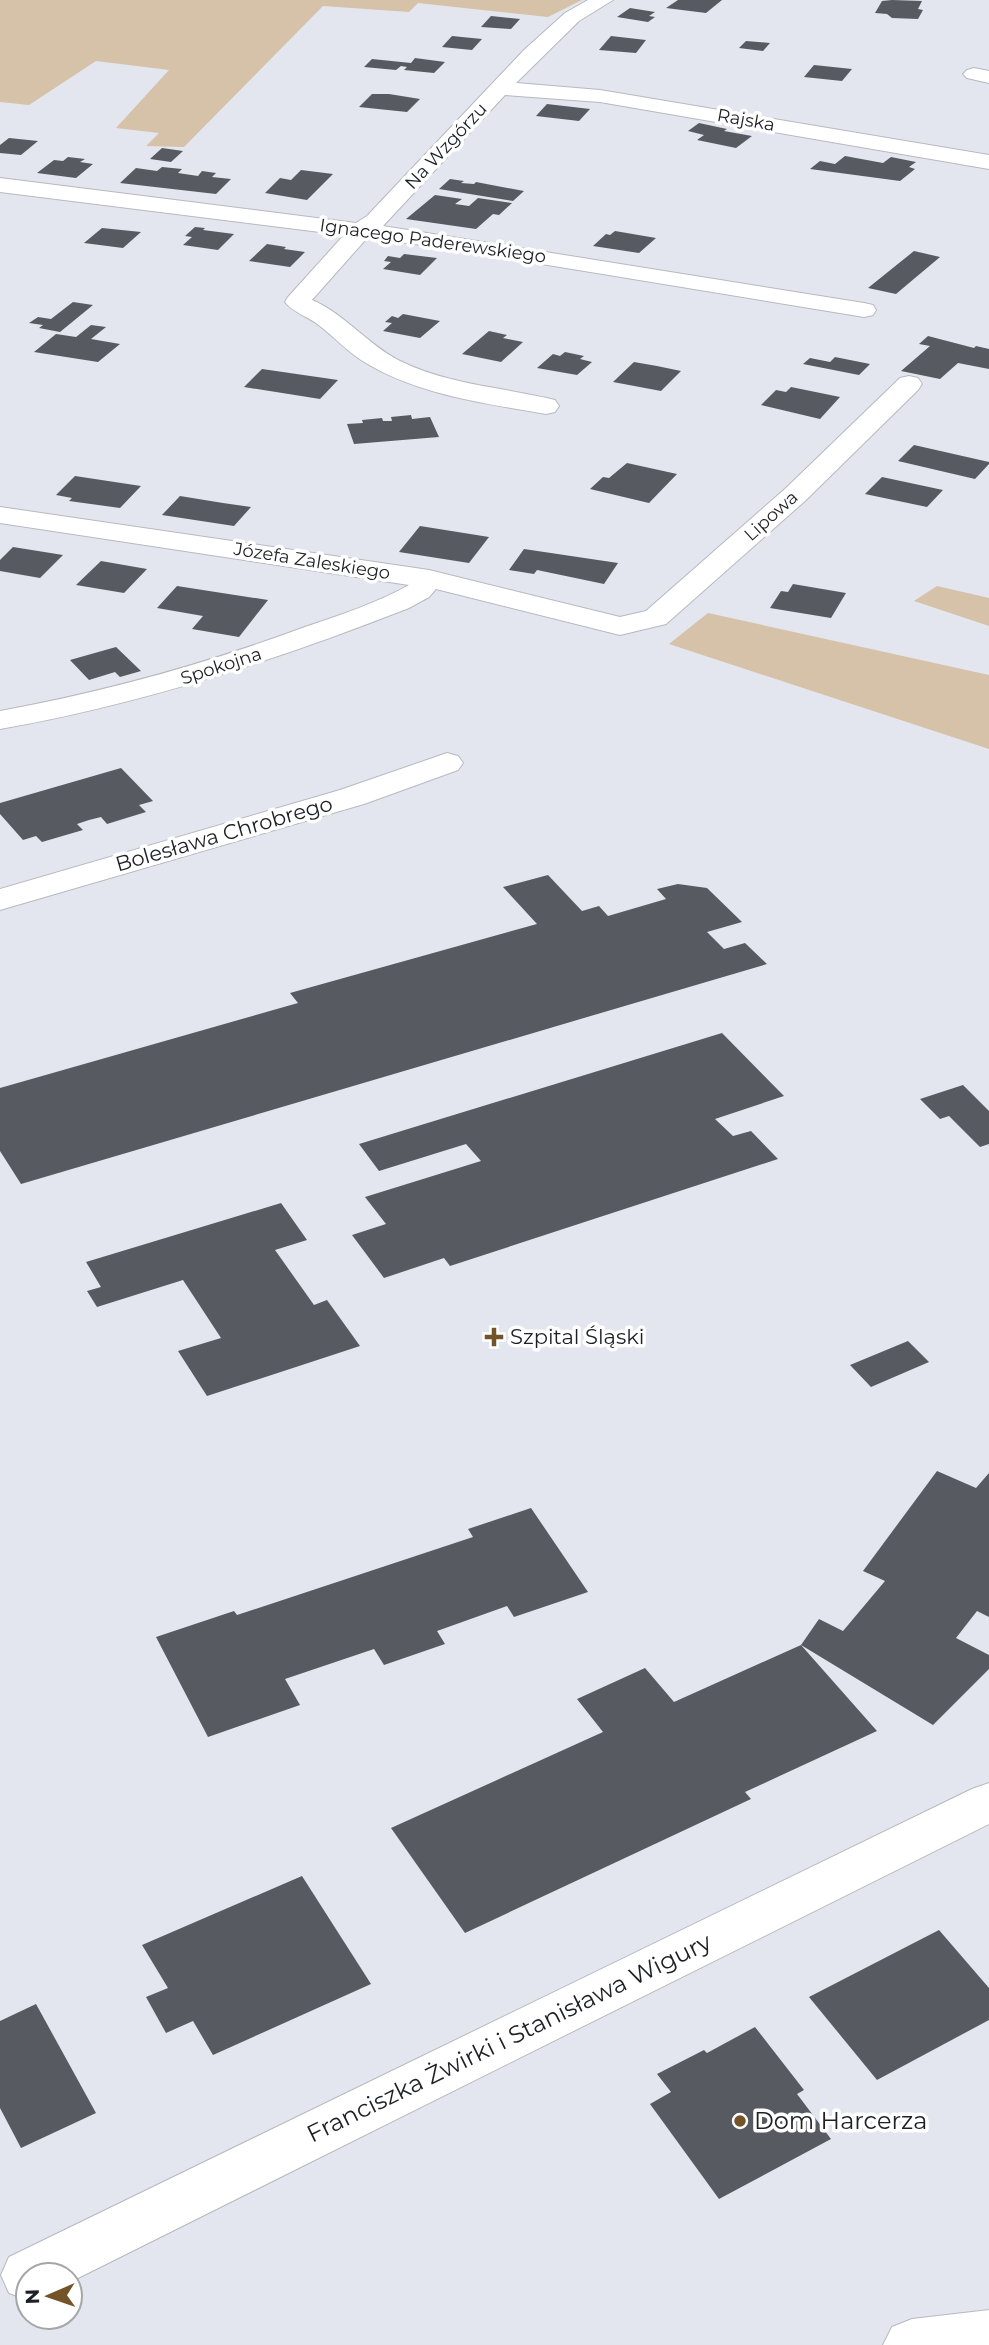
<svg xmlns="http://www.w3.org/2000/svg" width="989" height="2345" font-family="Montserrat,sans-serif">
  <style>
    .green { fill: #d6c2a8 }
    .building { fill: #585a61 }
    .lines { fill: none; stroke-linecap: round; stroke-linejoin: round }
    .minor-casing { stroke: #b6b9c0; stroke-width: 2 }
    .minor { fill: #fff; fill-rule: evenodd }
    .poi-dot { fill: #735429; stroke: #fff; stroke-width: 2.5 }
    .labels { text-anchor: middle; stroke-width: 7; stroke-linejoin: round; paint-order: stroke }
    .far-street-label { font-size: 18px; fill: #1f2023; stroke: #fff }
    .street-label { font-size: 21px; fill: #1f2023; stroke: #fff }
    .poi-label { font-size: 21px; fill: #1f2023; stroke: #fff; text-anchor: start }
    .near-street-label { font-size: 24px; fill: #1f2023; stroke: #fff }
    .near-poi-label { font-size: 24px; fill: #1f2023; stroke: #fff; text-anchor: start }
  </style>
  <rect width="100%" height="100%" fill="#e3e6ee"/>
  <g class="green">
    <path d="M 0,0 L 582,0 L 548,17 L 418,3 L 409,12 L 323,6 L 184,147 L 146,146 L 159,133 L 116,128 L 169,70 L 96,61 L 29,105 L 0,102 Z"/>
    <path d="M 937,586 L 989,598 L 989,626 L 914,601 Z"/>
    <path d="M 708,613 L 989,675 L 989,749 L 669,644 Z"/>
  </g>
  <g class="building">
    <path d="M 678,0 L 722,0 L 706,13 L 666,8 Z"/>
    <path d="M 892,0 L 922,1 L 918,9 L 923,10 L 918,19 L 892,18 L 887,14 L 875,13 L 882,1 Z"/>
    <path d="M 630,8 L 655,12 L 649,16 L 655,17 L 648,22 L 617,17 Z"/>
    <path d="M 491,16 L 520,19 L 511,29 L 481,27 Z"/>
    <path d="M 452,36 L 482,39 L 472,50 L 442,47 Z"/>
    <path d="M 611,36 L 646,40 L 636,53 L 599,50 Z"/>
    <path d="M 746,41 L 770,43 L 763,51 L 739,48 Z"/>
    <path d="M 415,58 L 445,62 L 434,73 L 404,70 L 407,67 L 401,66 L 396,70 L 364,67 L 372,59 L 411,63 Z"/>
    <path d="M 814,65 L 852,69 L 842,81 L 804,77 Z"/>
    <path d="M 372,94 L 389,94 L 420,99 L 407,112 L 359,107 Z"/>
    <path d="M 547,104 L 590,109 L 579,121 L 536,116 Z"/>
    <path d="M 699,123 L 727,129 L 724,131 L 752,136 L 736,148 L 697,140 L 704,135 L 688,131 Z"/>
    <path d="M 9,138 L 38,141 L 21,155 L 0,153 L 0,145 Z"/>
    <path d="M 162,148 L 183,151 L 171,162 L 150,159 Z"/>
    <path d="M 845,156 L 883,163 L 891,157 L 916,162 L 909,167 L 915,169 L 900,181 L 810,169 L 820,161 L 835,164 Z"/>
    <path d="M 68,157 L 85,159 L 80,162 L 93,164 L 76,178 L 37,173 L 54,160 L 63,161 Z"/>
    <path d="M 162,167 L 182,169 L 178,173 L 198,176 L 202,171 L 216,173 L 212,177 L 231,179 L 216,194 L 120,183 L 136,168 L 157,171 Z"/>
    <path d="M 301,170 L 333,174 L 307,200 L 265,193 L 280,178 L 291,180 Z"/>
    <path d="M 450,179 L 464,181 L 461,183 L 474,184 L 476,182 L 524,191 L 513,201 L 439,189 Z"/>
    <path d="M 435,195 L 462,199 L 455,204 L 469,206 L 478,198 L 512,203 L 499,215 L 493,214 L 476,229 L 406,219 Z"/>
    <path d="M 195,227 L 205,228 L 203,230 L 234,234 L 218,250 L 183,245 L 192,237 L 185,236 Z"/>
    <path d="M 102,228 L 141,232 L 123,248 L 84,243 Z"/>
    <path d="M 615,231 L 656,238 L 639,253 L 593,246 L 606,234 L 610,235 Z"/>
    <path d="M 267,244 L 286,247 L 284,249 L 305,252 L 290,267 L 249,261 Z"/>
    <path d="M 914,251 L 940,257 L 896,294 L 868,288 Z"/>
    <path d="M 404,254 L 437,258 L 420,275 L 383,269 L 391,262 L 384,261 L 388,256 L 400,258 Z"/>
    <path d="M 73,302 L 93,305 L 60,332 L 39,328 L 43,325 L 29,323 L 38,317 L 51,319 Z"/>
    <path d="M 403,314 L 440,321 L 420,338 L 383,331 L 392,323 L 385,322 L 392,316 L 398,318 Z"/>
    <path d="M 91,325 L 106,327 L 91,339 L 120,344 L 98,362 L 34,352 L 56,334 L 76,337 Z"/>
    <path d="M 489,331 L 507,335 L 503,338 L 523,342 L 501,362 L 462,354 Z"/>
    <path d="M 928,336 L 974,348 L 976,346 L 989,349 L 989,369 L 958,363 L 940,379 L 901,371 L 930,346 L 919,344 Z"/>
    <path d="M 565,352 L 584,356 L 580,359 L 592,362 L 577,375 L 537,368 L 553,354 L 560,356 Z"/>
    <path d="M 835,357 L 870,364 L 859,375 L 803,364 L 810,358 L 830,362 Z"/>
    <path d="M 634,362 L 657,366 L 681,371 L 661,391 L 613,382 Z"/>
    <path d="M 262,369 L 338,380 L 320,399 L 244,387 Z"/>
    <path d="M 791,387 L 840,397 L 820,419 L 761,405 L 776,390 L 786,392 Z"/>
    <path d="M 411,415 L 412,419 L 430,417 L 439,437 L 354,444 L 347,424 L 363,423 L 362,420 L 382,418 L 383,421 L 392,421 L 391,417 Z"/>
    <path d="M 914,445 L 989,462 L 989,464 L 975,479 L 898,461 Z"/>
    <path d="M 627,463 L 677,474 L 649,503 L 590,489 L 603,477 L 609,478 Z"/>
    <path d="M 75,476 L 141,486 L 120,508 L 69,501 L 72,498 L 56,495 Z"/>
    <path d="M 882,477 L 943,490 L 927,507 L 865,494 Z"/>
    <path d="M 180,496 L 223,503 L 251,507 L 234,526 L 162,515 Z"/>
    <path d="M 420,526 L 489,537 L 469,563 L 399,552 Z"/>
    <path d="M 13,547 L 63,555 L 40,578 L 0,571 L 0,560 Z"/>
    <path d="M 524,549 L 618,563 L 604,584 L 537,570 L 534,574 L 509,570 Z"/>
    <path d="M 101,561 L 147,569 L 124,593 L 76,585 Z"/>
    <path d="M 793,584 L 846,593 L 831,618 L 770,608 L 781,591 L 788,592 Z"/>
    <path d="M 177,586 L 222,593 L 268,600 L 239,637 L 192,629 L 203,616 L 157,608 Z"/>
    <path d="M 116,647 L 141,671 L 120,677 L 115,672 L 89,680 L 70,660 Z"/>
    <path d="M 121,768 L 153,801 L 139,805 L 146,812 L 107,824 L 101,817 L 89,820 L 77,824 L 83,830 L 42,842 L 36,836 L 23,840 L 0,814 L 0,803 Z"/>
    <path d="M 548,875 L 582,911 L 599,906 L 608,916 L 666,899 L 657,889 L 678,884 L 707,888 L 742,922 L 707,932 L 724,949 L 745,943 L 767,964 L 21,1184 L 0,1151 L 0,1088 L 298,1003 L 290,993 L 537,924 L 503,887 Z"/>
    <path d="M 722,1033 L 784,1096 L 715,1119 L 733,1136 L 751,1131 L 778,1159 L 450,1266 L 444,1258 L 384,1278 L 352,1235 L 386,1224 L 365,1197 L 481,1161 L 466,1144 L 379,1171 L 359,1144 Z"/>
    <path d="M 963,1085 L 989,1111 L 989,1144 L 980,1147 L 949,1116 L 940,1119 L 920,1099 Z"/>
    <path d="M 281,1203 L 307,1240 L 275,1250 L 314,1305 L 327,1300 L 360,1346 L 207,1396 L 178,1351 L 221,1338 L 183,1280 L 97,1307 L 87,1291 L 101,1287 L 86,1262 Z"/>
    <path d="M 908,1341 L 929,1362 L 871,1387 L 850,1365 Z"/>
    <path d="M 937,1471 L 976,1488 L 989,1473 L 989,1617 L 977,1611 L 956,1638 L 989,1655 L 989,1669 L 933,1725 L 801,1645 L 877,1731 L 745,1792 L 751,1799 L 465,1933 L 391,1828 L 603,1732 L 577,1699 L 645,1668 L 674,1702 L 801,1645 L 819,1619 L 843,1631 L 885,1581 L 863,1571 Z"/>
    <path d="M 531,1508 L 588,1592 L 514,1617 L 507,1606 L 437,1631 L 445,1644 L 384,1665 L 374,1649 L 285,1679 L 300,1705 L 208,1737 L 156,1637 L 234,1611 L 237,1615 L 473,1537 L 468,1529 Z"/>
    <path d="M 302,1876 L 371,1984 L 213,2055 L 193,2021 L 166,2033 L 146,1997 L 168,1988 L 142,1945 Z"/>
    <path d="M 939,1930 L 989,1988 L 989,2020 L 877,2080 L 809,1997 Z"/>
    <path d="M 36,2004 L 96,2113 L 21,2148 L 0,2108 L 0,2021 Z"/>
    <path d="M 755,2027 L 804,2090 L 797,2094 L 831,2139 L 719,2199 L 650,2104 L 671,2092 L 657,2074 L 704,2050 L 707,2053 Z"/>
  </g>
  <g class="lines">
    <defs>
      <g id="minor">
        <path d="M 588,0 L 613,0 L 579,21 L 516,83 L 600,90 L 989,155 L 989,169 L 600,102 L 505,95 L 383,226 L 864,303 L 873,305 L 876,310 L 873,315 L 864,317 L 438,247 L 367,238 L 312,300 C 345,314 368,345 400,361 C 449,385 503,387 555,400 L 559,406 L 555,412 L 546,414 C 484,403 416,395 361,360 C 346,350 334,337 320,326 C 309,317 292,312 285,302 L 288,297 L 344,235 L 0,192 L 0,178 L 356,223 L 367,216 L 524,50 L 565,13 Z"/>
        <path d="M 974,68 L 989,71 L 989,83 L 967,78 L 963,74 L 967,70 Z"/>
        <path d="M 909,376 L 918,378 L 922,384 L 918,390 L 806,500 L 666,624 L 620,635 L 436,589 L 429,597 L 409,608 C 276,660 142,704 0,729 L 0,711 C 104,692 205,664 305,627 C 340,615 377,603 409,585 L 0,523 L 0,507 L 429,570 L 620,617 L 646,611 L 786,488 L 900,378 Z"/>
        <path d="M 447,753 L 458,756 L 463,763 L 458,770 L 364,804 L 0,910 L 0,889 L 340,790 Z"/>
        <path d="M 989,1783 L 989,1824 L 70,2282 L 70,2275 L 28,2275 L 28,2300 L 9,2293 L 1,2275 L 9,2257 L 972,1789 Z"/>
        <path d="M 989,2310 L 989,2345 L 883,2345 L 892,2327 L 912,2319 Z"/>
      </g>
    </defs>
    <use href="#minor" class="minor-casing"/>
    <use href="#minor" class="minor"/>
  </g>
  <g class="poi-dot">
    <path d="M490.5 1326.5h7v7h7v7h-7v7h-7v-7h-7v-7h7z"/>
    <circle cx="740" cy="2121" r="7"/>
  </g>
  <g class="labels">
    <g class="far-street-label">
      <text transform="translate(746 120) rotate(10)" y="6">Rajska</text>
      <text transform="translate(446 146) rotate(-47)" y="6">Na Wzgórzu</text>
      <text transform="translate(433 241) rotate(8)" y="6">Ignacego Paderewskiego</text>
      <text transform="translate(771 516) rotate(-42)" y="6">Lipowa</text>
      <text transform="translate(312 561) rotate(9)" y="6">Józefa Zaleskiego</text>
      <text transform="translate(221 666) rotate(-18)" y="6">Spokojna</text>
    </g>
    <g class="street-label">
      <text transform="translate(224 834) rotate(-16)" y="7">Bolesława Chrobrego</text>
    </g>
    <g class="poi-label">
      <text x="510" y="1344">Szpital Śląski</text>
    </g>
    <g class="near-street-label">
      <text transform="translate(509 2038) rotate(-26)" y="8">Franciszka Żwirki i Stanisława Wigury</text>
    </g>
    <g class="near-poi-label">
      <text x="754" y="2129">Dom Harcerza</text>
    </g>
  </g>
  <g transform="translate(49 2296) rotate(268)"><circle r="33" fill="#ffffff" stroke="#a5a6a7" stroke-width="2"/>
  <path d="M0-5L12 26L0 18L-12 26Z" fill="#735429"/>
  <text y="-10" font-size="19" font-weight="bold" text-anchor="middle" fill="#1f2023">N</text>
  </g>
</svg>
